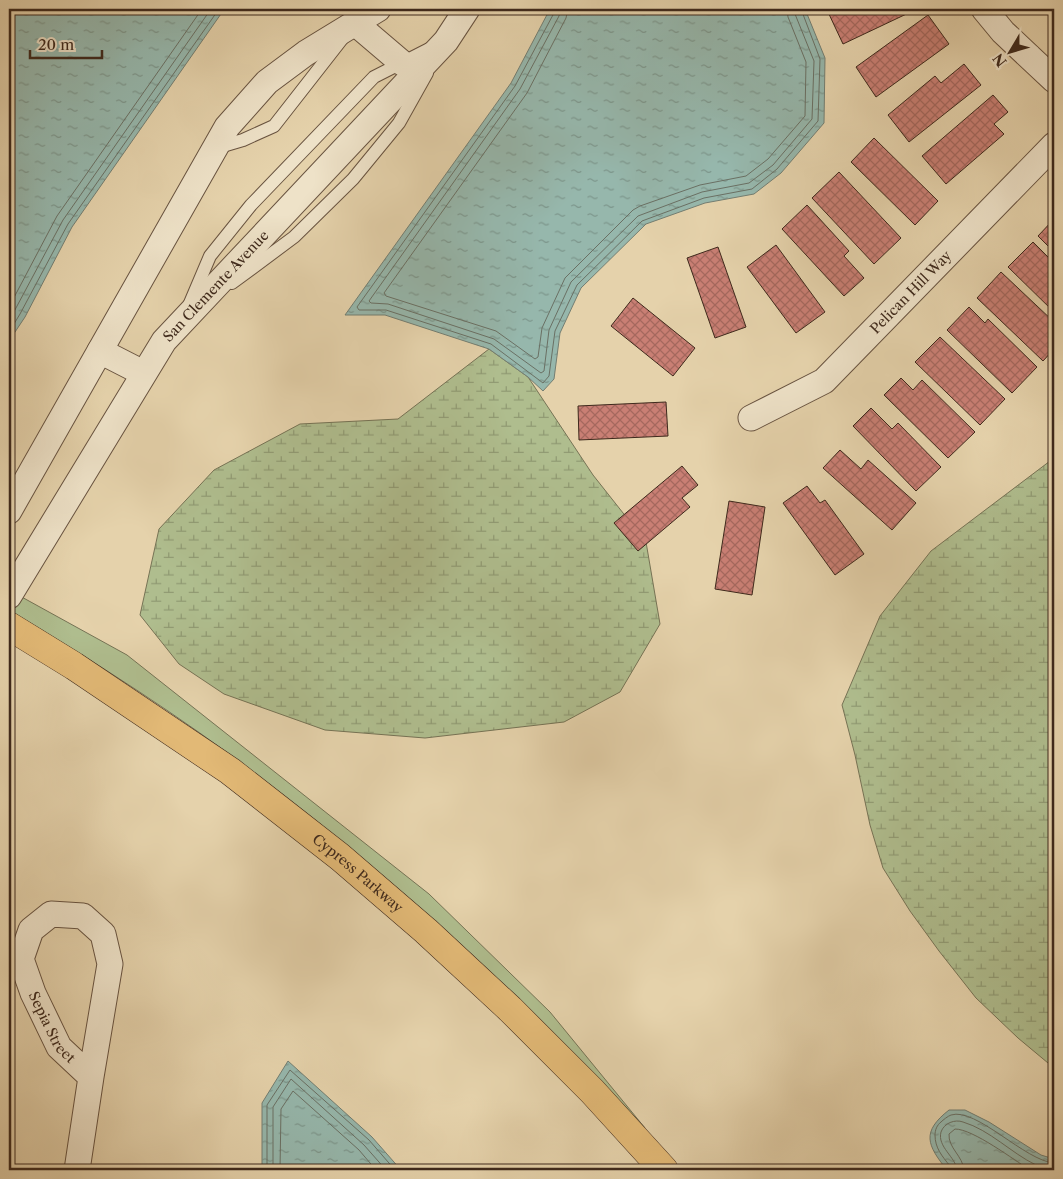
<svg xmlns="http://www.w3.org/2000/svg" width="1063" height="1179" font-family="'Libre Caslon Text',serif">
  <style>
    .grass { fill: #afbd8e; stroke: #767355 }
    .wetland { fill: url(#wetland-marsh); stroke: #767355 }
    .water { fill: url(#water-ripples); stroke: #737e72 }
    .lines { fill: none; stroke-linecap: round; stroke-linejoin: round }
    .shore { stroke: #6a7064; stroke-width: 1 }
    .building { fill: url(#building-cross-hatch); stroke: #3e291c }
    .lane-casing { stroke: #685340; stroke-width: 14 }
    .street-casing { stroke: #685340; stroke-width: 27 }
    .primary-casing { stroke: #3e291c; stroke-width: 29 }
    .lane { stroke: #eee2c8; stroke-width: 12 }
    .street { stroke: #eee2c8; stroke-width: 25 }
    .primary { stroke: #e2b976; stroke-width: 28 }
    .labels { text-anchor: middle; stroke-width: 5; stroke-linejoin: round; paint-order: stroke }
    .street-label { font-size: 14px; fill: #3e291c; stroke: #eee2c8 }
  </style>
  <defs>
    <pattern id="wetland-marsh" width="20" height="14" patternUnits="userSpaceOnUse" patternTransform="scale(1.25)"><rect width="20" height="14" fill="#afbd8e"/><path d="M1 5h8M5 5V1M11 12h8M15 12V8" fill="none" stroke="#909a73"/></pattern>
    <pattern id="water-ripples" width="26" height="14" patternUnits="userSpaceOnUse" patternTransform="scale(1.25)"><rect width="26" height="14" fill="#96b7ac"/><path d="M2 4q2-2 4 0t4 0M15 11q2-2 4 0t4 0" fill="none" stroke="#7c958b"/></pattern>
    <pattern id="building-cross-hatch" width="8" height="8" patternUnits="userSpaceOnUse" patternTransform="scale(1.25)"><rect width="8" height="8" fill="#c97f74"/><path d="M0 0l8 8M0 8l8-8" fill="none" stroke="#a5685e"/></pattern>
  </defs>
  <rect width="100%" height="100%" fill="#e5d2ab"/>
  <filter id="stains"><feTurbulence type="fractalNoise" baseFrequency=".004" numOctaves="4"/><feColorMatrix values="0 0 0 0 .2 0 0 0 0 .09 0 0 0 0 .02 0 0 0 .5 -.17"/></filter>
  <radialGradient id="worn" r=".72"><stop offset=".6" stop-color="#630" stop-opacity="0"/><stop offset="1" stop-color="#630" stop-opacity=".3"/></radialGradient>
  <path class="grass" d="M 9,590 L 127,655 L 429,894 L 550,1012 L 645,1128 C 527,1000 399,882 260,777 C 180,716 95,662 9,610 Z"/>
  <g class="wetland">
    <path d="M 489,349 L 528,377 L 593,475 L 646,542 L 660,624 L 620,692 L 564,722 L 425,738 L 325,730 L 224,694 L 179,664 L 140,615 L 159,529 L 214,470 L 300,424 L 398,419 Z"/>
    <path d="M 1054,458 L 1054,1068 L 1018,1038 L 976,998 L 939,951 L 910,911 L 883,868 L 870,825 L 855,755 L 842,705 L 880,616 L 931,551 Z"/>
  </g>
  <g class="water">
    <path d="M 9,9 L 227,9 L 223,11 L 72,227 L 25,317 L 9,341 Z"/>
    <path d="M 550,9 L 805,9 L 825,58 L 824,123 L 781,173 L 754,194 L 705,203 L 646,224 L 581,288 L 560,333 L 554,379 L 543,391 L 528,377 L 489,349 L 385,315 L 345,315 L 511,83 Z"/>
    <path d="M 288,1061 L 372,1137 L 401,1170 L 262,1170 L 262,1103 Z"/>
    <path d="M 949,1110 L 965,1110 L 989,1122 L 1041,1155 L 1054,1159 L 1054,1170 L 947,1170 C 927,1145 921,1132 949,1110 Z"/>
  </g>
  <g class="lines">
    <g class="shore">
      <path d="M 554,9 L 554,13 L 515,86 L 357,307 L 359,310 L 386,310 L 491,344 L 543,383 L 549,376 L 555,331 L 577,285 L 642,221 L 704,198 L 752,189 L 777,169 L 818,121 L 820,59 L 801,9"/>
      <path d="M 561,9 L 559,16 L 520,89 L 369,301 L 371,303 L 388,304 L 494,339 L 541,373 L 544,371 L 549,330 L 571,282 L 638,216 L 702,192 L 749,183 L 773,165 L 812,119 L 814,61 L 795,14 L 794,9"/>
      <path d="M 568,9 L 566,18 L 527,93 L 384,293 L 386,296 L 496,331 L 535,359 L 538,357 L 542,328 L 565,278 L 633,210 L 640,206 L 700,185 L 746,176 L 768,159 L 805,116 L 806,62 L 788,17 L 787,9"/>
      <path d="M 9,307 L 57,216 L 202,9"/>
      <path d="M 9,321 L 63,220 L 211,9"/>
      <path d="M 9,332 L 20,314 L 68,224 L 219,9"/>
      <path d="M 267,1170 L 267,1105 L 290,1070 L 369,1140 L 395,1170"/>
      <path d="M 273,1170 L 273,1107 L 291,1079 L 364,1145 L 386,1170"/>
      <path d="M 280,1170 L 281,1109 L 293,1091 L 359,1150 L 376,1170"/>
      <path d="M 950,1170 L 950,1166 C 942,1156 935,1148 935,1135 C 935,1130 937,1125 941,1122 C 943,1120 948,1116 951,1115 C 976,1107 1025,1161 1054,1163"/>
      <path d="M 957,1170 C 956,1157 937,1147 941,1132 C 944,1123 955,1119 963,1122 C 990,1130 1011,1153 1036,1165 C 1041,1168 1048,1169 1054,1170"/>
      <path d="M 964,1170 C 963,1156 948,1148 949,1134 L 955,1129 C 973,1129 1014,1160 1030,1170"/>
    </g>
  </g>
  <g class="building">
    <path d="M 836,9 L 917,9 L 843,44 L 828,12 Z"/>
    <path d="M 928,15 L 949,44 L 876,97 L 856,67 Z"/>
    <path d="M 964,64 L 981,85 L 909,142 L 888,115 L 935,76 L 941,83 Z"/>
    <path d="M 993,95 L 1008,112 L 994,124 L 1004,134 L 946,184 L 922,156 Z"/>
    <path d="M 874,138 L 938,201 L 915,225 L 851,162 Z"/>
    <path d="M 839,172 L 901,238 L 874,264 L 812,198 Z"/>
    <path d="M 807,205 L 849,251 L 844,256 L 864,278 L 844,296 L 782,229 Z"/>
    <path d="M 1054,219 L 1054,252 L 1038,236 Z"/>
    <path d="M 1033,242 L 1054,263 L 1054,312 L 1008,267 Z"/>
    <path d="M 776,245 L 825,312 L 796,333 L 747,267 Z"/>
    <path d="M 718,247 L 746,327 L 715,338 L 687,258 Z"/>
    <path d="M 1001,272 L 1054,322 L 1054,349 L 1043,361 L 977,298 Z"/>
    <path d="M 633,298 L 695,348 L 673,376 L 611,326 Z"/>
    <path d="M 969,307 L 985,323 L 988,319 L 1037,367 L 1012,393 L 947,330 Z"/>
    <path d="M 940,337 L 1005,399 L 980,425 L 915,362 Z"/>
    <path d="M 901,378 L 913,390 L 922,380 L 975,432 L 948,458 L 884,395 Z"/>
    <path d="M 666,402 L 668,436 L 579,440 L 578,406 Z"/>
    <path d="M 871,408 L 892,429 L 898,423 L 941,467 L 916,491 L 853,426 Z"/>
    <path d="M 840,450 L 861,469 L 868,460 L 916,503 L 892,530 L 823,468 Z"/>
    <path d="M 682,466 L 698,485 L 682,498 L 690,507 L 638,551 L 614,523 Z"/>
    <path d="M 807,486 L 820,503 L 825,500 L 864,554 L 835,575 L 783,503 Z"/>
    <path d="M 729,501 L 765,507 L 752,595 L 715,589 Z"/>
  </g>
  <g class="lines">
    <defs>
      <g id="lane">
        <path d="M 216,148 L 243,140 L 274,126 L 342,39"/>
        <path d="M 232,283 L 294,237 L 353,179 L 399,123 L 427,73"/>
        <path d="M 190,303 L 210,256 L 251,205 L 374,77 L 429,49"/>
      </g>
      <g id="street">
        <path d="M 984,9 L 1003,32 L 1054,80"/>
        <path d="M 355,23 L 402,63"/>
        <path d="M 100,351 L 143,373"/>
        <path id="s1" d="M 751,418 L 824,381 L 1054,145"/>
        <path d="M 9,511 L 227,127 L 267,82 L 306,53 L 378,9"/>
        <path id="s2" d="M 9,596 L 164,341 L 446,41 L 467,9"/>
        <path id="s3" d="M 77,1170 L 91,1077 L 110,964 L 103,934 L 83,916 L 51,914 L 31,930 L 21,959 L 33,993 L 59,1047 L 91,1077"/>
      </g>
      <g id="primary">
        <path id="s4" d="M 9,626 L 74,666 L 230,771 L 340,857 L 426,931 L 510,1009 L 592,1091 L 664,1170"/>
      </g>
    </defs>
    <use href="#lane" class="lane-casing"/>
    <use href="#street" class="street-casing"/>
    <use href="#primary" class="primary-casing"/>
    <use href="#lane" class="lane"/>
    <use href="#street" class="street"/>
    <use href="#primary" class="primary"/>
  </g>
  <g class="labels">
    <g class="street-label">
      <text dy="5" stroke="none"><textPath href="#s2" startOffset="374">San Clemente Avenue</textPath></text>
      <text dy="5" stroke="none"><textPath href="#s1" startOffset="206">Pelican Hill Way</textPath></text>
      <text dy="5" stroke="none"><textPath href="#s4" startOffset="428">Cypress Parkway</textPath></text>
      <text dy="5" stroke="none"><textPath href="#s3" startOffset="430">Sepia Street</textPath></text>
    </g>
  </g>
  <rect width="1063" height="1179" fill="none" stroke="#e5d2ab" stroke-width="30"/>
  <rect x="10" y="10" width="1043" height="1159" fill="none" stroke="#3e291c" stroke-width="2.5"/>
  <rect x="15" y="15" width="1033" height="1149" fill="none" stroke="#3e291c"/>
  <g transform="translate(1010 52) rotate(232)" stroke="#eee2c8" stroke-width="4" paint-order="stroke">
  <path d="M0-4L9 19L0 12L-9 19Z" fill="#3e291c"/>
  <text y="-8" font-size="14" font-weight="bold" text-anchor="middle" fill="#3e291c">N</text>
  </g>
  <path d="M30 50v8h72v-8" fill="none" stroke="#3e291c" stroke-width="2.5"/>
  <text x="38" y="50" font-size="15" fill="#3e291c" stroke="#eee2c8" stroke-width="4" paint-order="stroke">20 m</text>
  <rect width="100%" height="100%" filter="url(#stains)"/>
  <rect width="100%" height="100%" fill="url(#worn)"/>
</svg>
